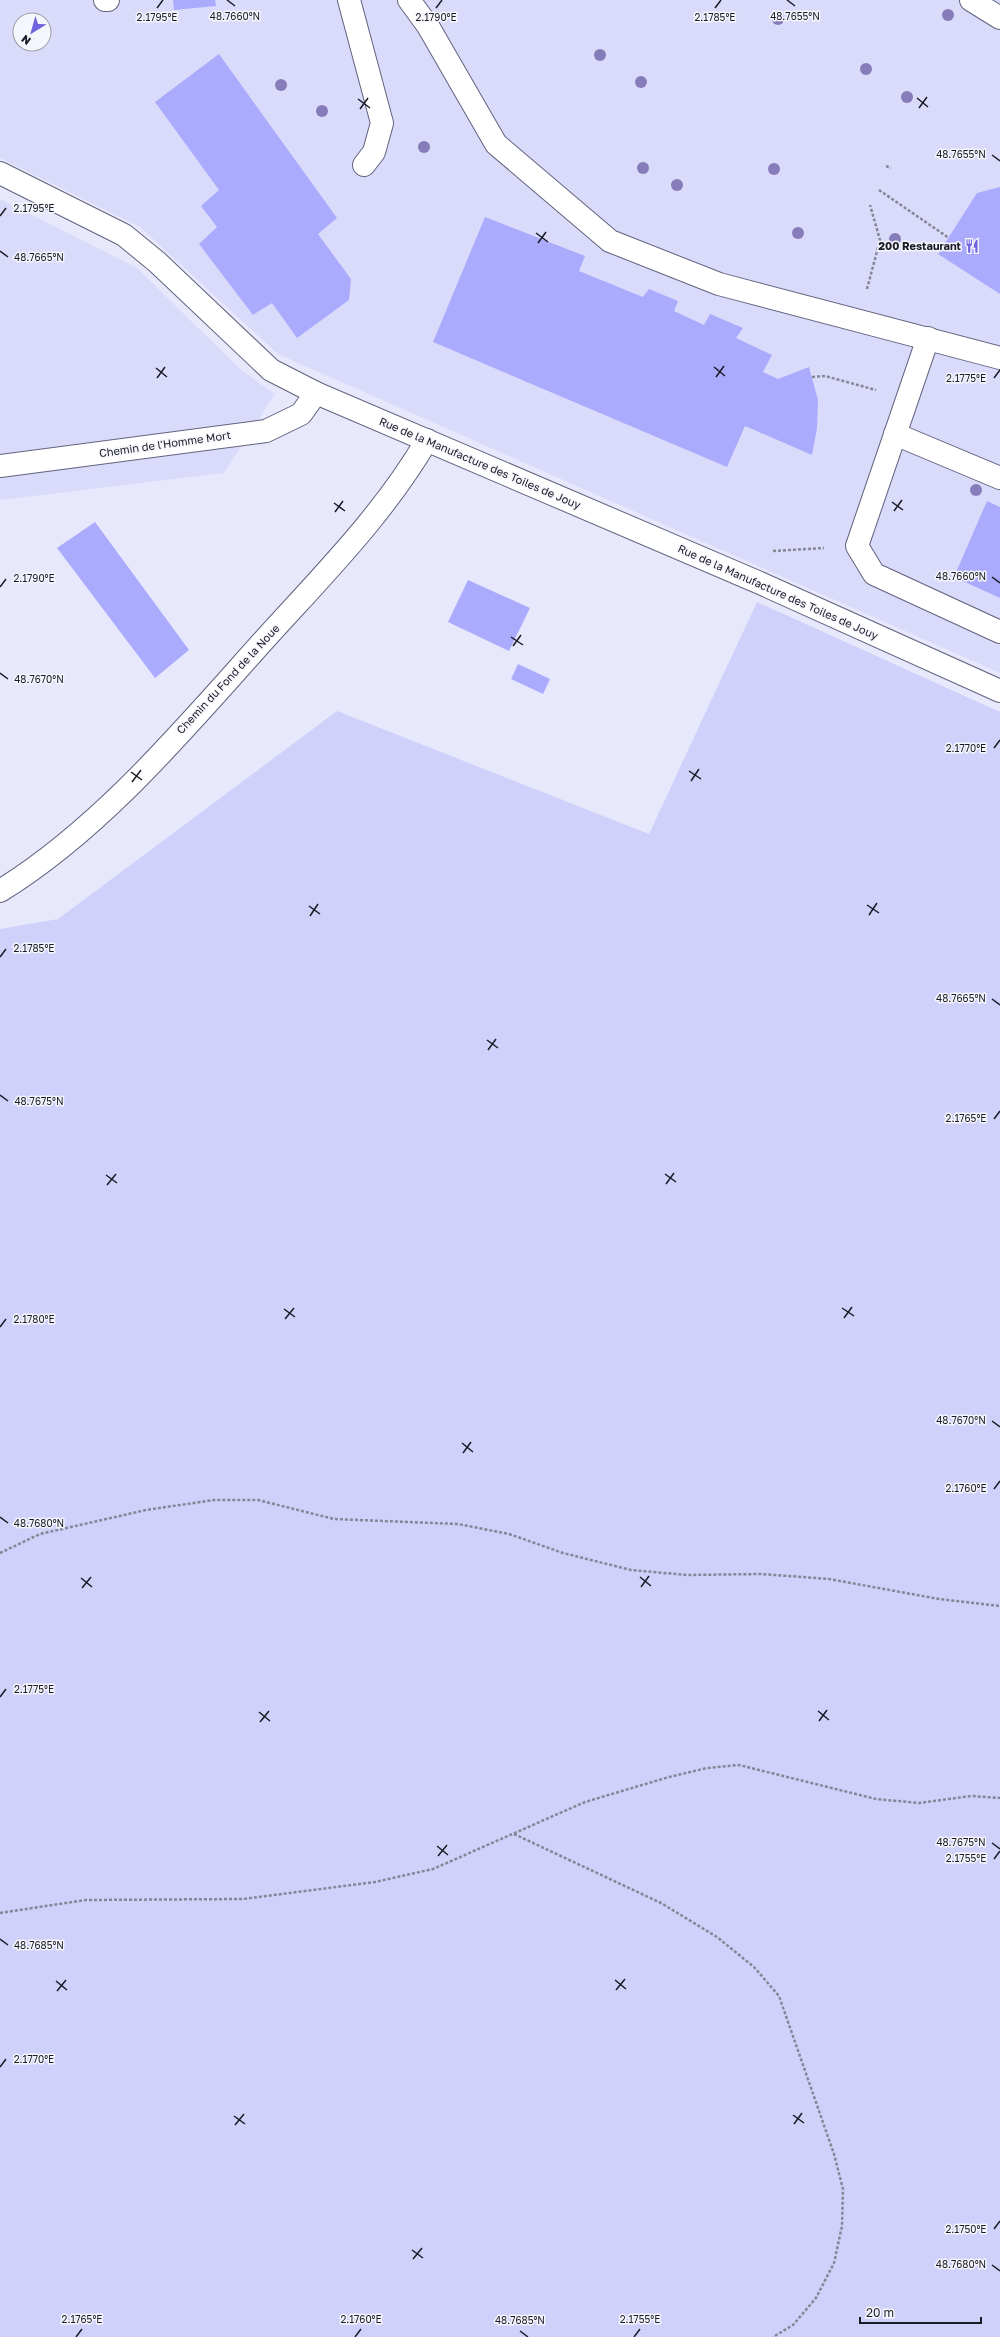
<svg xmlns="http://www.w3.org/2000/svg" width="1000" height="2337" font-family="'Golos Text',sans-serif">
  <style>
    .built { fill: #dadbfb; fill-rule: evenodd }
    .green { fill: #d0d1fa }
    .building { fill: #ababfe }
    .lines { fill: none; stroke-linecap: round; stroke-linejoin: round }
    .minor-casing { stroke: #61627e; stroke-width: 24 }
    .path { stroke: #858696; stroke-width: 2.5; stroke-dasharray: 3 2; stroke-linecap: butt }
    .minor { stroke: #fff; stroke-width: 22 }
    .tree { fill: #857cb9 }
    .ticks { fill: none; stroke: #1a1b26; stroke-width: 1.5 }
    .labels { text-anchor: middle; stroke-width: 3; stroke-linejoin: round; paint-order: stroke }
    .poi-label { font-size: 11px; font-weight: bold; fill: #1a1b26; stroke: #f6f6fd; text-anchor: end }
    .street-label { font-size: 11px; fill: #1a1b26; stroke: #f6f6fd }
    .ticks-label { font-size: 10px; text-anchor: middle; fill: #1a1b26; stroke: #f6f6fd; stroke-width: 3; stroke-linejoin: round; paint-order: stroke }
  </style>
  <rect width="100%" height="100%" fill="#e7e8fc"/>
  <g class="built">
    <path d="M 0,0 L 1000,0 L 1000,673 L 278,354 L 140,227 L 0,158 ZM 20,20 L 44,20 L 44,44 L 20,44 Z"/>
    <path d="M 0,199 L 137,268 L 241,370 L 275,394 L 224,473 L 0,500 Z"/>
  </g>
  <path class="green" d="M 757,602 L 1000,712 L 1000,2337 L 0,2337 L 0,929 L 58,919 L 337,711 L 649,834 Z"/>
  <g class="building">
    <path d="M 173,0 L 215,0 L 216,6 L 174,10 Z"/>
    <path d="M 219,54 L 337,218 L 318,234 L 351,279 L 349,300 L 297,338 L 272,303 L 253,315 L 199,244 L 217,227 L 201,206 L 219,190 L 155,102 Z"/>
    <path d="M 1000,187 L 1000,294 L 938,254 L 977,193 Z"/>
    <path d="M 485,217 L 585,256 L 579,271 L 643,297 L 649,289 L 678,301 L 674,311 L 704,325 L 710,314 L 743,328 L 736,338 L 772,355 L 763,372 L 778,379 L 809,367 L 818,400 L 817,428 L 812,455 L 745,426 L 727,467 L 433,342 Z"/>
    <path d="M 987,501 L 1000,507 L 1000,598 L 954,577 Z"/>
    <path d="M 95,522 L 189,650 L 155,678 L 57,548 Z"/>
    <path d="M 468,580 L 530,608 L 509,651 L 448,622 Z"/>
    <path d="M 518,664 L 550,679 L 543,694 L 511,679 Z"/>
  </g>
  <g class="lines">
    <defs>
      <g id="minor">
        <path d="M 105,0 L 108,0"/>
        <path d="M 349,0 L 382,123 L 374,152 L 364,165"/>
        <path d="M 409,0 L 428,26 L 496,144 L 610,241 L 719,284 L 1000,358"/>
        <path d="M 971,0 L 1000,18"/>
        <path d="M 0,173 L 124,235 L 157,262 L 271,370 L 316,393 L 760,583 L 1000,691"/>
        <path d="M 928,338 L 857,546 L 874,574 L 1000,632"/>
        <path d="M 895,434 L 1000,478"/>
        <path d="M 0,466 L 266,431 L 301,414 L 316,393"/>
        <path d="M 0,891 C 101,829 186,727 265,639 C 322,576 384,514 427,440"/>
      </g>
    </defs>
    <use href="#minor" class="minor-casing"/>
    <g class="path">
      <path d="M 886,166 L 891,168"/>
      <path d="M 879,190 L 949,238"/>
      <path d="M 867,289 L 880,240 L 870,205"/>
      <path d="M 812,377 L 825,376 L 876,390"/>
      <path d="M 773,551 L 824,548"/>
      <path d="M 0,1553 L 40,1534 L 146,1510 L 214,1500 L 258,1500 L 334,1519 L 458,1524 L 509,1534 L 563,1553 L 631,1570 L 687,1575 L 761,1574 L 829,1579 L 939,1599 L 1000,1606"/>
      <path d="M 514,1834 L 661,1903 L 717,1937 L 754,1967 L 779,1996 L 834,2154 L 843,2189 L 842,2226 L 834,2263 L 816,2298 L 793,2325 L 773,2337"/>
      <path d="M 0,1913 L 85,1900 L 243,1899 L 375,1882 L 433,1869 L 585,1802 L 669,1777 L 707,1768 L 739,1765 L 876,1799 L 919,1803 L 971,1796 L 1000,1798"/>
    </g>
    <use href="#minor" class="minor"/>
  </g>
  <g class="tree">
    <circle cx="948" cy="15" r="6"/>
    <circle cx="778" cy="19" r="6"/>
    <circle cx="600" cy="55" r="6"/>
    <circle cx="866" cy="69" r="6"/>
    <circle cx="641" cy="82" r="6"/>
    <circle cx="281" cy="85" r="6"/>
    <circle cx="907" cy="97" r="6"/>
    <circle cx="322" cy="111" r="6"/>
    <circle cx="424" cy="147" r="6"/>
    <circle cx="643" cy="168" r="6"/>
    <circle cx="774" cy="169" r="6"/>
    <circle cx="677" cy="185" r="6"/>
    <circle cx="798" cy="233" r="6"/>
    <circle cx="895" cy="239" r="6"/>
    <circle cx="976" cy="490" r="6"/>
  </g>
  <path class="ticks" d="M 227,0 L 235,6M 787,0 L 795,6M 157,8 L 163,0M 436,8 L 442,0M 715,8 L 721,0M 917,98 L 928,107M 358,99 L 370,108M 919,108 L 927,97M 360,109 L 368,98M 992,155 L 1000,161M 0,216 L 6,208M 536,233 L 548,242M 538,243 L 546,232M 0,251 L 8,257M 714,367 L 725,376M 156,368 L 167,377M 716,377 L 724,366M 157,378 L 165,367M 994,378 L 1000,370M 892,502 L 903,510M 334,503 L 345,511M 894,511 L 902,500M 335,512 L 343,501M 992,577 L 1000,583M 0,587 L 6,579M 511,637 L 523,645M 513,646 L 521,635M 0,673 L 8,679M 994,748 L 1000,740M 689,771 L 701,779M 131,772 L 142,780M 691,781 L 699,769M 132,782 L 141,770M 867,905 L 879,913M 309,906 L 320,914M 869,915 L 877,903M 310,916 L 318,904M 0,957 L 6,949M 992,999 L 1000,1005M 487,1040 L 498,1048M 488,1050 L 496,1039M 0,1095 L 8,1101M 994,1119 L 1000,1111M 665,1174 L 676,1182M 106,1175 L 117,1183M 666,1184 L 674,1173M 107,1185 L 116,1174M 842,1308 L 854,1316M 284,1309 L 295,1317M 844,1318 L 852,1307M 285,1319 L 294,1308M 0,1327 L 6,1319M 992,1421 L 1000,1427M 462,1443 L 473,1452M 463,1453 L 471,1442M 994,1489 L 1000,1481M 0,1517 L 8,1523M 640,1577 L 651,1586M 81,1578 L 92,1587M 641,1587 L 649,1576M 82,1588 L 91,1577M 0,1697 L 6,1689M 818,1711 L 829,1720M 259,1712 L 270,1721M 819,1721 L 827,1710M 260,1722 L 269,1711M 992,1843 L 1000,1849M 437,1846 L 448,1855M 438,1856 L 447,1845M 994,1859 L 1000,1851M 0,1939 L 8,1945M 615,1980 L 626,1989M 56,1981 L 67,1990M 616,1990 L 625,1979M 57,1991 L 66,1980M 0,2067 L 6,2059M 793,2115 L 804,2123M 234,2116 L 245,2124M 794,2124 L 802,2113M 235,2125 L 244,2114M 994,2229 L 1000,2221M 412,2250 L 423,2258M 413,2259 L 422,2248M 992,2265 L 1000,2271M 520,2331 L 528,2337M 76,2337 L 82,2329M 355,2337 L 361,2329M 634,2337 L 640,2329"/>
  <defs>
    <symbol id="restaurant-bare" viewBox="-9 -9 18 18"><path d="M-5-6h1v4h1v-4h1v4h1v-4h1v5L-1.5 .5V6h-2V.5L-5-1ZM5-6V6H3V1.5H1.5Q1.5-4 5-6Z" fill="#7064de" stroke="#f6f6fd" stroke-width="2.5" paint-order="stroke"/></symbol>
  </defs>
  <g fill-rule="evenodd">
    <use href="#restaurant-bare" x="962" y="236" width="20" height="20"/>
  </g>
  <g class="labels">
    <g class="poi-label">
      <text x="961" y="250">200 Restaurant</text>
    </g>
    <g class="street-label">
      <text transform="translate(165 444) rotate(-8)" y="4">Chemin de l'Homme Mort</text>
      <text transform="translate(480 463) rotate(23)" y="4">Rue de la Manufacture des Toiles de Jouy</text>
      <text transform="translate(778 592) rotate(24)" y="4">Rue de la Manufacture des Toiles de Jouy</text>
      <text transform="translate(228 679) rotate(-47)" y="4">Chemin du Fond de la Noue</text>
    </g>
  </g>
  <g class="ticks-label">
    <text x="235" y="20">48.7660°N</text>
    <text x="795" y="20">48.7655°N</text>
    <text x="157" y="21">2.1795°E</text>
    <text x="436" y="21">2.1790°E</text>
    <text x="715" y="21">2.1785°E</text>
    <text x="961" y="158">48.7655°N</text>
    <text x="34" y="212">2.1795°E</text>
    <text x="39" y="261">48.7665°N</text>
    <text x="966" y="382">2.1775°E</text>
    <text x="961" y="580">48.7660°N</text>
    <text x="34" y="582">2.1790°E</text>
    <text x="39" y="683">48.7670°N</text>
    <text x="966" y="752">2.1770°E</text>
    <text x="34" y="952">2.1785°E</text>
    <text x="961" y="1002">48.7665°N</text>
    <text x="39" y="1105">48.7675°N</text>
    <text x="966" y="1122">2.1765°E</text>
    <text x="34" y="1323">2.1780°E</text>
    <text x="961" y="1424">48.7670°N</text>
    <text x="966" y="1492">2.1760°E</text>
    <text x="39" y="1527">48.7680°N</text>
    <text x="34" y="1693">2.1775°E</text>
    <text x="961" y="1846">48.7675°N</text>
    <text x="966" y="1862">2.1755°E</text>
    <text x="39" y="1949">48.7685°N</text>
    <text x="34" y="2063">2.1770°E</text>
    <text x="966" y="2233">2.1750°E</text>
    <text x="961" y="2268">48.7680°N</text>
    <text x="82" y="2323">2.1765°E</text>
    <text x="361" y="2323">2.1760°E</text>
    <text x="640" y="2323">2.1755°E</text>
    <text x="520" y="2324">48.7685°N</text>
  </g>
  <g transform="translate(32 32) rotate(217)"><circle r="19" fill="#f6f6fd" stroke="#9e9ea7"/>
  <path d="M0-3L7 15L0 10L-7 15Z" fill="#7064de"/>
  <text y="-6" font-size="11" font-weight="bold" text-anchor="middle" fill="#1a1b26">N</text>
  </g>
  <path d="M860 2317v6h121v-6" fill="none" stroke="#1a1b26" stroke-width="2"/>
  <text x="866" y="2317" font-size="12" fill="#1a1b26" stroke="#f6f6fd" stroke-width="3" paint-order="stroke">20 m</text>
</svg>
